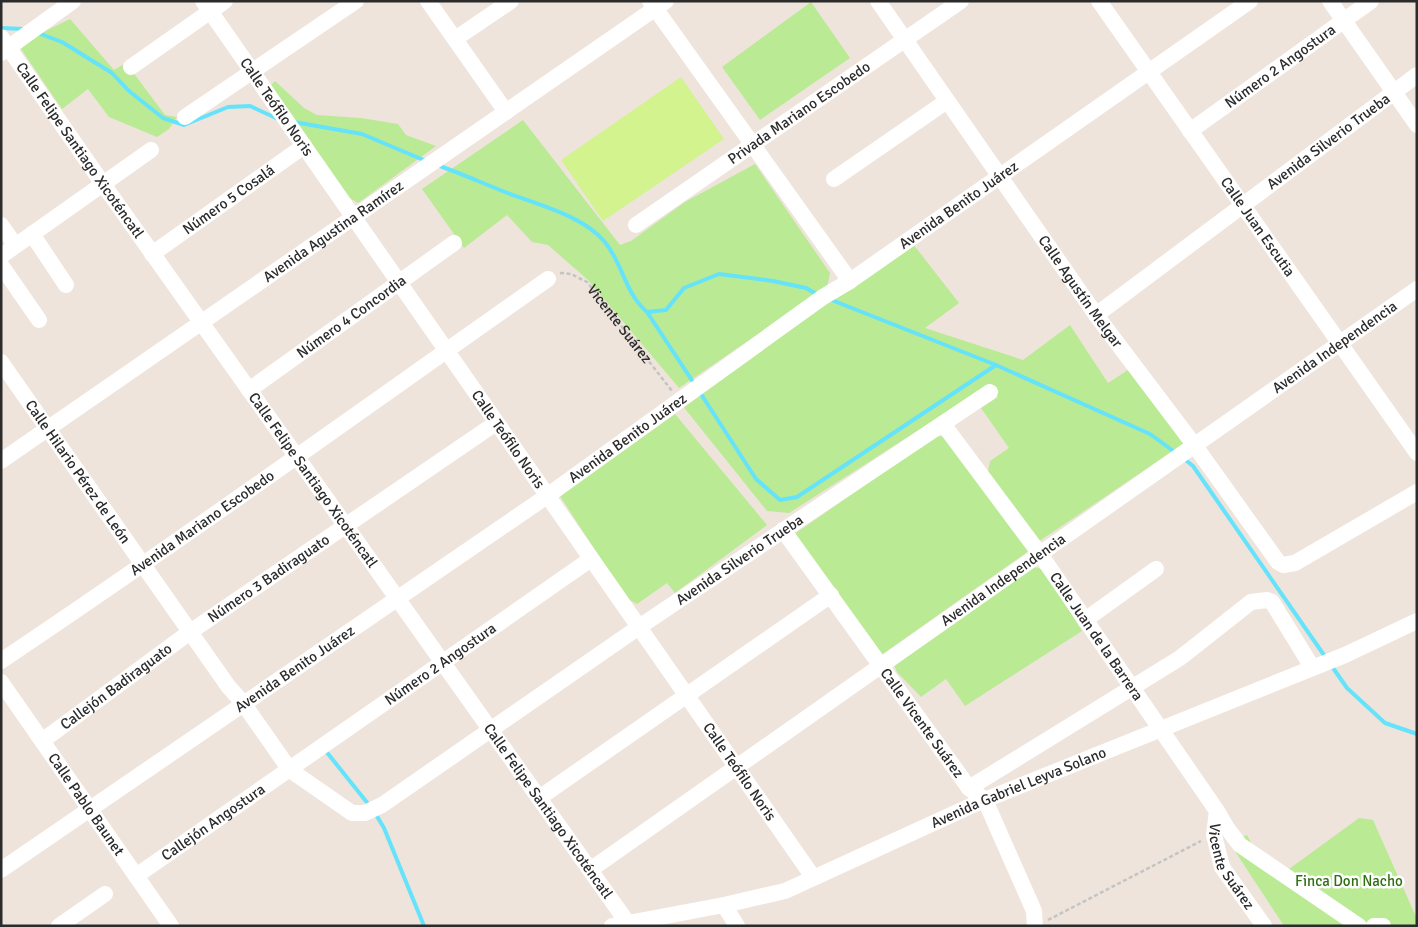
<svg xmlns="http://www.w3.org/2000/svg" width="1418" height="927" font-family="Signika,sans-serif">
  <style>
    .green { fill: #baea93 }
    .pitch { fill: #d2f38e }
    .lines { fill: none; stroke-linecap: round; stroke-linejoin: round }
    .stream { stroke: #64e3fb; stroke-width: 4 }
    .path { stroke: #c4c4c4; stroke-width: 2.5; stroke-dasharray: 4 2.5; stroke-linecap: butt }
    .minor { stroke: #fff; stroke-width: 16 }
    .labels { text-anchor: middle; stroke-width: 5; stroke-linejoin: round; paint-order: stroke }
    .street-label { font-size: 15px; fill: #2b2b2b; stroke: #fff }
    .park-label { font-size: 15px; fill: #307013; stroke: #fff }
  </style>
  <rect width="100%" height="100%" fill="#eee4dc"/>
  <g class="green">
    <path d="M 811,2 L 850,58 L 760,120 L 722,67 Z"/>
    <path d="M 70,19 L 114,70 L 126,63 L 165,115 L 177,117 L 169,129 L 157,137 L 109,117 L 88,89 L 62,109 L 21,49 L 31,38 Z"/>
    <path d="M 275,81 L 304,108 L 317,115 L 361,118 L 398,124 L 406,135 L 436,146 L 358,203 L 343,194 L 267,89 Z"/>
    <path d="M 523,120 L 620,245 L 631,241 L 685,202 L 755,164 L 830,273 L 827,287 L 679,388 L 588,280 L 548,245 L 532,242 L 507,215 L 464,248 L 422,189 Z"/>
    <path d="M 913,244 L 959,303 L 925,328 L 1023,360 L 1070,325 L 1108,383 L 1131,368 L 1186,442 L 1038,542 L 987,477 L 990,461 L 1009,448 L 981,408 L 998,397 L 989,385 L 789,513 L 767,511 L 682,405 Z"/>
    <path d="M 675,414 L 767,525 L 675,593 L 667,583 L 637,604 L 626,598 L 560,496 Z"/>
    <path d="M 936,436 L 948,437 L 1030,550 L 880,656 L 793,535 Z"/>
    <path d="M 1033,567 L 1043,569 L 1082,631 L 965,706 L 946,679 L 921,697 L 897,672 L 893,662 Z"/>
    <path d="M 1359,818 L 1373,820 L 1417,919 L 1417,926 L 1284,926 L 1229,842 L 1247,835 L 1253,847 L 1289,869 Z"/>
  </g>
  <path class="pitch" d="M 681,77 L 724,139 L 603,221 L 561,160 Z"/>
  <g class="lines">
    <g class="stream">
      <path d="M 1,28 L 24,29"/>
      <path d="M 38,33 L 62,42 L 112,73 L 129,91 L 163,118 L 184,125 L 228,107 L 250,106 L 278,119"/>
      <path d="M 294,122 L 362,134 L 426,161"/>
      <path d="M 437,165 C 460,173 482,183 505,192 C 535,204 582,215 604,241 C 623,263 624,292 647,312 L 666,310 L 684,288 L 719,274 L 773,281 L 806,288 L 818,295"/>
      <path d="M 829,299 L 996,365 L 1150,434 L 1176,453"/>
      <path d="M 647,312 L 695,385"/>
      <path d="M 699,391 L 756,479 L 780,500 L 797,497 L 996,365"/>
      <path d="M 1183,458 L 1193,466 L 1326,658"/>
      <path d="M 1331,665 L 1347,688 L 1385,723 L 1417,734"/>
      <path d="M 325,750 L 369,805"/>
      <path d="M 375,813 L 384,828 L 424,926"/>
    </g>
    <g class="path">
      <path id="s1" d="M 560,273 L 571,274 L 587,282 L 672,391"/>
      <path d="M 1048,920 L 1201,841"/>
    </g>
    <g class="minor">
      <path id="s2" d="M 203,1 L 813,877"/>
      <path d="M 428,1 L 506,112"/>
      <path d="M 650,1 L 850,281"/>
      <path id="s3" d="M 878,1 L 1096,315 L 1195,446 L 1278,562 L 1283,565 L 1295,563 L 1417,492"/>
      <path id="s4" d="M 1099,1 L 1417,453"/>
      <path d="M 1330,1 L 1417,125"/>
      <path id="s5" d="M 1,37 L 103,184 L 627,922"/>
      <path d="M 455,39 L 511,1"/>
      <path d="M 1,53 L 73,1"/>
      <path d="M 131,67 L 225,1"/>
      <path d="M 185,117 L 356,1"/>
      <path id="s6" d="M 1190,131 L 1371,1"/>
      <path d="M 834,179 L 947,101"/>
      <path d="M 1,225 L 15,245"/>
      <path id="s7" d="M 636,225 L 961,1"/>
      <path d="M 32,234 L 66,285"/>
      <path id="s8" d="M 152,254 L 304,146"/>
      <path d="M 1,256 L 151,150"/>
      <path d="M 1,265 L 39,320"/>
      <path id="s9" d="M 1096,315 L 1417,75"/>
      <path id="s10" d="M 1,362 L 228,686 L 243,703 L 290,770 L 352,813 L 365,813 L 382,805 L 639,627 L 990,392"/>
      <path id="s11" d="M 249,390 L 454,243"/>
      <path id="s12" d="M 943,424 L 1040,554 L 1217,811 L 1214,835 L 1222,867 L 1264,926"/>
      <path id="s13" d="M 1,461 L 666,1"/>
      <path id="s14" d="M 783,530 L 969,788 L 985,800 L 1034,911 L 1035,926"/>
      <path d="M 1085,620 L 1156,569"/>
      <path id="s15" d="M 1,661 C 186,537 366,407 548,279"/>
      <path id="s16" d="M 1,682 L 171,926"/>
      <path id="s17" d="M 42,741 L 190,632 L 496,423"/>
      <path d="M 969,788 L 1180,658 L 1251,602 L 1267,600 L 1272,602 L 1312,667"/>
      <path d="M 539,798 L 831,595"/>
      <path d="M 1217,811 L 1227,828 L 1240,845 L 1359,926"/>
      <path id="s18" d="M 1,870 L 547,496 L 823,297 L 850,281 L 1250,1"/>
      <path id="s19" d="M 590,870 L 1417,289"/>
      <path id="s20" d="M 136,876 L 591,559"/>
      <path d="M 724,905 L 737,926"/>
      <path d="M 59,926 L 105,894"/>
      <path id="s21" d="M 612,926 L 724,905 L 785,891 L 975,804 L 1345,655 L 1417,621"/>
      <path d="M 1374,926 L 1383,926"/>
    </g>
  </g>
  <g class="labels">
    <g class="street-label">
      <text dy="5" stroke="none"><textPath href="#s6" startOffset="111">Número 2 Angostura</textPath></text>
      <text dy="5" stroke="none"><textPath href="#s2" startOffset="129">Calle Teófilo Noris</textPath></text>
      <text dy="5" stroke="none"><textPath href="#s7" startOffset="198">Privada Mariano Escobedo</textPath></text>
      <text dy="5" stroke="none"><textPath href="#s9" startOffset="290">Avenida Silverio Trueba</textPath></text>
      <text dy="5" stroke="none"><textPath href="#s5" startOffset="138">Calle Felipe Santiago Xicoténcatl</textPath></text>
      <text dy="5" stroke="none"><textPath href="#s8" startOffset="94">Número 5 Cosalá</textPath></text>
      <text dy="5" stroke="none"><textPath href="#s18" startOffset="1166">Avenida Benito Juárez</textPath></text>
      <text dy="5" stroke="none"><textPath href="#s4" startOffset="276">Calle Juan Escutia</textPath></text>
      <text dy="5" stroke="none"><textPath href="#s13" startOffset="404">Avenida Agustina Ramírez</textPath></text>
      <text dy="5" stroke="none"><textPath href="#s3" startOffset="354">Calle Agustín Melgar</textPath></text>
      <text dy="5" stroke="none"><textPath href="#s11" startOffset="126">Número 4 Concordia</textPath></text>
      <text dy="5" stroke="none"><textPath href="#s1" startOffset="82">Vicente Suárez</textPath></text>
      <text dy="5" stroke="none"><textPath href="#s19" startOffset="910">Avenida Independencia</textPath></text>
      <text dy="5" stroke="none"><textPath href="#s18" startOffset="761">Avenida Benito Juárez</textPath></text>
      <text dy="5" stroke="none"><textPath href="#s2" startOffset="534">Calle Teófilo Noris</textPath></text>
      <text dy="5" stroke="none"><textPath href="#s10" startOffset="134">Calle Hilario Pérez de León</textPath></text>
      <text dy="5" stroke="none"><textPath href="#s5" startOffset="542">Calle Felipe Santiago Xicoténcatl</textPath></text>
      <text dy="5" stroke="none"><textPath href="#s15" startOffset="244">Avenida Mariano Escobedo</textPath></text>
      <text dy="5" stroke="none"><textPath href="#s10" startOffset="1041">Avenida Silverio Trueba</textPath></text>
      <text dy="5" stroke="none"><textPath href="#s17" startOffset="279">Número 3 Badiraguato</textPath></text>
      <text dy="5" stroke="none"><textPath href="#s19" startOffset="505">Avenida Independencia</textPath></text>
      <text dy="5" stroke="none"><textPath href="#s12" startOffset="262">Calle Juan de la Barrera</textPath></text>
      <text dy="5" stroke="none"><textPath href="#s20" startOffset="371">Número 2 Angostura</textPath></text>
      <text dy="5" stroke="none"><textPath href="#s18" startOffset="356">Avenida Benito Juárez</textPath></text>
      <text dy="5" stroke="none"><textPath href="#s17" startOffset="92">Callejón Badiraguato</textPath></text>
      <text dy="5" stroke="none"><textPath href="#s14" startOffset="238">Calle Vicente Suárez</textPath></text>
      <text dy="5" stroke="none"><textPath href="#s2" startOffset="939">Calle Teófilo Noris</textPath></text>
      <text dy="5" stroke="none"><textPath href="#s21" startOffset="432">Avenida Gabriel Leyva Solano</textPath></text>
      <text dy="5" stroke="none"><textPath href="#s16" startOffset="149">Calle Pablo Baunet</textPath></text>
      <text dy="5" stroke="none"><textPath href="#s5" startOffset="948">Calle Felipe Santiago Xicoténcatl</textPath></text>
      <text dy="5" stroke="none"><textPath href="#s20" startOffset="94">Callejón Angostura</textPath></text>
      <text dy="5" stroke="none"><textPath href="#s12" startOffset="534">Vicente Suárez</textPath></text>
    </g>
    <g class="park-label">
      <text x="1349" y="886">Finca Don Nacho</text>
    </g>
  </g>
  <rect width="1418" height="927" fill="none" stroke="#2b2b2b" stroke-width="5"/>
</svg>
